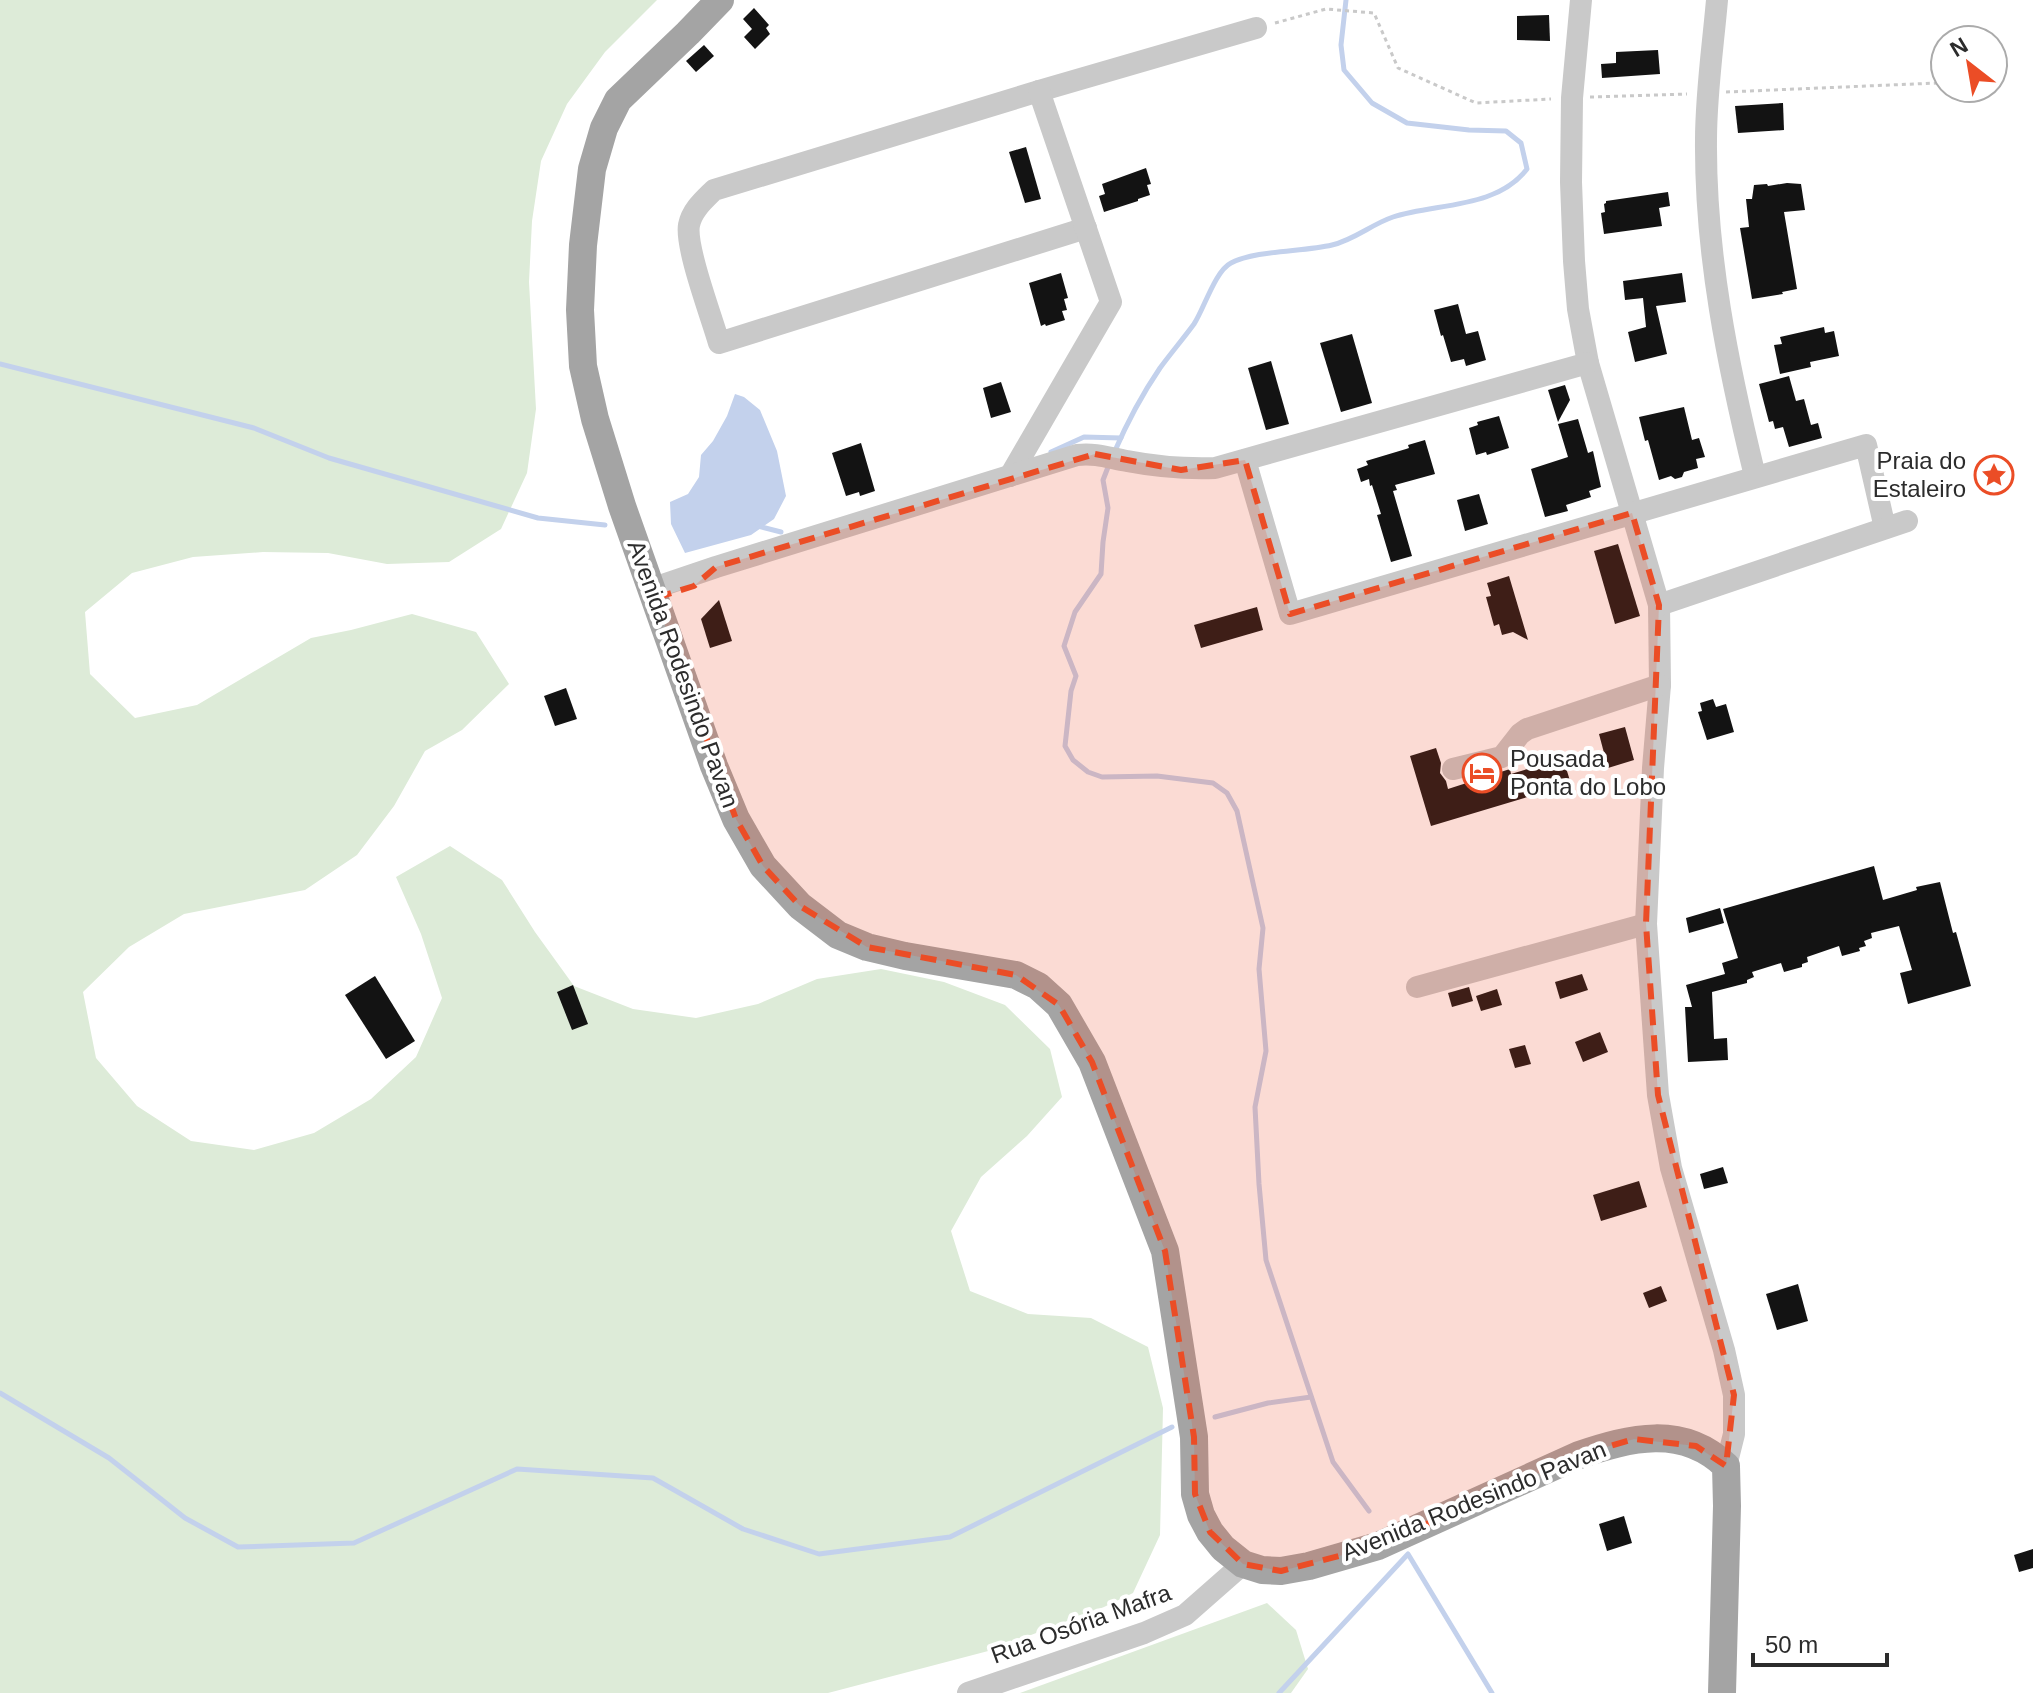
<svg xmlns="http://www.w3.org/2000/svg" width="2033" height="1693" font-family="Arial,sans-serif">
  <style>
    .green { fill: #ddebd8 }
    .water { fill: #c3d1ec }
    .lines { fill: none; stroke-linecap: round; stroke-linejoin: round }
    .stream { stroke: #c3d1ec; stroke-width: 5 }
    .building { fill: #131313 }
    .path { stroke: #c9c9c9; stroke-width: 3; stroke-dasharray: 4 4; stroke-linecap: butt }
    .minor { stroke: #c9c9c9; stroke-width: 22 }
    .major { stroke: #a4a4a4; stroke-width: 28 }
    .marked { fill: #eb4d26; fill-opacity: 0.2; stroke: #eb4d26; stroke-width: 6; stroke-dasharray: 16 10; stroke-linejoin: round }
    .labels { text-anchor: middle; stroke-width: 8; stroke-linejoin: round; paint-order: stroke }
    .poi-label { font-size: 24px; fill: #2c2c2c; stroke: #fff; text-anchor: end }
    .street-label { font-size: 24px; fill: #2c2c2c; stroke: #fff }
  </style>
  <rect width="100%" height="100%" fill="#fff"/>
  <g class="green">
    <path d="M 0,0 L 657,0 L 605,52 L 567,104 L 541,161 L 532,221 L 529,282 L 536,409 L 527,473 L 501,529 L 449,562 L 387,564 L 328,553 L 263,552 L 193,557 L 132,573 L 85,612 L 90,674 L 135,718 L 197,705 L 311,638 L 351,630 L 412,614 L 476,632 L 509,684 L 462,730 L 425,751 L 394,806 L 357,855 L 305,890 L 184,914 L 129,947 L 83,992 L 96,1058 L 137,1106 L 191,1141 L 254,1150 L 314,1133 L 371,1099 L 416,1057 L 442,998 L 421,934 L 396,877 L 450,846 L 502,880 L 535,932 L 574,986 L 633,1009 L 696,1018 L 758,1004 L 817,979 L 881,969 L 944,982 L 1005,1005 L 1050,1049 L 1062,1097 L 1027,1136 L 981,1177 L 951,1231 L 970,1291 L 1028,1314 L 1091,1318 L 1148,1347 L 1163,1408 L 1160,1535 L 1133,1593 L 1104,1607 L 992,1650 L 828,1693 L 0,1693 Z"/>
    <path d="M 1267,1603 L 1296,1630 L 1308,1669 L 1291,1693 L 1020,1693 Z"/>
  </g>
  <path class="water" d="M 735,394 L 744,397 L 760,410 L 777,451 L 786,496 L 774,519 L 751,535 L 685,553 L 671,524 L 670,502 L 688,494 L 699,477 L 701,455 L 713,441 L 727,416 Z"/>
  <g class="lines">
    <g class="stream">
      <path d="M 0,364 L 254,428 L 329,458 L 538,518 L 605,525"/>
      <path d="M 1051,452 L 1084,437 L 1121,438"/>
      <path d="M 1114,453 C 1126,425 1143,393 1160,368 C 1171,353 1183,339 1194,324 C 1204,309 1215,271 1231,263 C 1256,250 1303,252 1332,245 C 1354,240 1372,224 1393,217 C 1437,203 1496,209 1527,169 L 1521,143 L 1506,131 L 1469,130 L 1407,123 L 1372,103 L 1344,70 L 1341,45 L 1346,0"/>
      <path d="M 1110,462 L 1103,480 L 1108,508 L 1103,542 L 1101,574 L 1075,612 L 1064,646 L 1076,676 L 1071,691 L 1065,746 L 1073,760 L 1088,772 L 1102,777 L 1157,776 L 1213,783 L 1227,793 L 1237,811 L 1263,928 L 1259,969 L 1266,1051 L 1255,1107 L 1259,1184 L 1266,1260 L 1333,1462 L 1369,1511"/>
      <path d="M 758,526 L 781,532"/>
      <path d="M 0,1393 L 109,1458 L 185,1518 L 238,1547 L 354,1543 L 517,1469 L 653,1478 L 743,1529 L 819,1554 L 950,1537 L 1172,1427"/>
      <path d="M 1215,1417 L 1268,1403 L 1311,1397"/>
      <path d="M 1279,1693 L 1408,1554 L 1492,1693"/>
    </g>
  </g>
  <g class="building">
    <path d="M 754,8 L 769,25 L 766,28 L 770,34 L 755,49 L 744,37 L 752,29 L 743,19 Z"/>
    <path d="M 1549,15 L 1550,41 L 1517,40 L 1517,16 Z"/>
    <path d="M 704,45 L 714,56 L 696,72 L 686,61 Z"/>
    <path d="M 1658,50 L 1660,74 L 1602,78 L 1601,64 L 1616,63 L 1616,52 Z"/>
    <path d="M 1783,103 L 1784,130 L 1738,133 L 1735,106 Z"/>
    <path d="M 1026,147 L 1041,199 L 1025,203 L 1009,152 Z"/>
    <path d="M 1146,168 L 1151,184 L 1147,185 L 1150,195 L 1138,199 L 1138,201 L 1104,212 L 1099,196 L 1105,194 L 1102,184 Z"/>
    <path d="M 1787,183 L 1801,184 L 1805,210 L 1784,212 L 1797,289 L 1782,292 L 1783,294 L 1752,299 L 1740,228 L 1749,227 L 1746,199 L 1752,199 L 1754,185 L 1767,184 L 1768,186 Z"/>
    <path d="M 1668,192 L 1670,206 L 1659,208 L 1662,226 L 1604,234 L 1601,213 L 1605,212 L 1604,204 L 1606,203 L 1606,201 Z"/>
    <path d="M 1061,273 L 1068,298 L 1064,299 L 1067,310 L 1062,311 L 1065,320 L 1046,326 L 1045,324 L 1041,326 L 1029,283 Z"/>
    <path d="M 1682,273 L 1686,302 L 1656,306 L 1667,354 L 1635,362 L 1628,332 L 1646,327 L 1643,298 L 1625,300 L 1623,281 Z"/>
    <path d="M 1458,304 L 1466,334 L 1478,331 L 1486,360 L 1466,366 L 1464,359 L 1451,362 L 1443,335 L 1441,336 L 1434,310 Z"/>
    <path d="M 1824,327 L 1825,333 L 1834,331 L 1839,356 L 1810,362 L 1811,367 L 1780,374 L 1774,345 L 1782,344 L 1780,337 Z"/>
    <path d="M 1352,334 L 1372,403 L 1341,412 L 1320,343 Z"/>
    <path d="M 1271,361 L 1289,424 L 1266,430 L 1248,368 Z"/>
    <path d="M 1789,376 L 1796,401 L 1804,399 L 1811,425 L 1818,423 L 1822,438 L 1789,447 L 1783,427 L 1775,429 L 1773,421 L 1769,422 L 1759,384 Z"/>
    <path d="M 1001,382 L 1011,412 L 991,418 L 983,388 Z"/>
    <path d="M 1565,385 L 1570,400 L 1558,422 L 1548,390 Z"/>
    <path d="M 1684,407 L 1692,440 L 1699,438 L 1705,457 L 1696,459 L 1698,468 L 1684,472 L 1682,477 L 1675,479 L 1671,476 L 1659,480 L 1648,440 L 1645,441 L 1639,417 Z"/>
    <path d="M 1499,416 L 1509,448 L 1487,455 L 1486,452 L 1476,455 L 1469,428 L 1478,425 L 1477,422 Z"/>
    <path d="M 1578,419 L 1588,453 L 1593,451 L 1601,487 L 1589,491 L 1591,497 L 1566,505 L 1568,511 L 1545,517 L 1531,469 L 1568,457 L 1558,424 Z"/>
    <path d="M 1425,440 L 1435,474 L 1395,485 L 1397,490 L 1393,491 L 1412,556 L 1391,562 L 1377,515 L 1381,514 L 1372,485 L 1370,486 L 1369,479 L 1361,482 L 1357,469 L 1368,465 L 1366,461 L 1406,449 L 1409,448 L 1408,445 Z"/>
    <path d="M 861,443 L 875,491 L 860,496 L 859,492 L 846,496 L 832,453 Z"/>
    <path d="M 1479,494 L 1488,524 L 1465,531 L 1457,500 Z"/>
    <path d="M 1618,544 L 1640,616 L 1615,624 L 1594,551 Z"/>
    <path d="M 1509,576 L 1528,640 L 1513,632 L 1502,635 L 1499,624 L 1494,626 L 1486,597 L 1491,596 L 1487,583 Z"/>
    <path d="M 719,600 L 732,641 L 710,648 L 701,619 Z"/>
    <path d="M 1257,607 L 1263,630 L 1201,648 L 1194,625 Z"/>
    <path d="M 566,688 L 577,719 L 555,726 L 544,696 Z"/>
    <path d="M 1713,699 L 1716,707 L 1726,704 L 1734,732 L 1707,740 L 1698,712 L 1702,711 L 1700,703 Z"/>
    <path d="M 1625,727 L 1634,760 L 1608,768 L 1599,734 Z"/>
    <path d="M 1436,748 L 1441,763 L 1440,773 L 1446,781 L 1448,789 L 1510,769 L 1511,774 L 1563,758 L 1571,784 L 1431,826 L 1410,756 Z"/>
    <path d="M 1874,866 L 1883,900 L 1917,890 L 1916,887 L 1940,882 L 1953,933 L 1956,932 L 1971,986 L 1908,1004 L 1900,973 L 1912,970 L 1899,926 L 1871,933 L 1872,938 L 1864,941 L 1866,946 L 1859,948 L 1860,951 L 1842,956 L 1839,946 L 1807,957 L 1808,962 L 1802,964 L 1802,967 L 1784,972 L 1781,963 L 1752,972 L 1754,977 L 1747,980 L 1747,983 L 1712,992 L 1714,1039 L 1727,1038 L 1728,1060 L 1688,1062 L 1685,1007 L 1692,1007 L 1686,985 L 1725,974 L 1722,963 L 1738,958 L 1723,909 Z"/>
    <path d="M 1720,908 L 1724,923 L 1689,933 L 1686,918 Z"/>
    <path d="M 1582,974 L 1588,990 L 1560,999 L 1555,982 Z"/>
    <path d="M 375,976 L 415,1041 L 386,1059 L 345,995 Z"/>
    <path d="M 573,985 L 588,1024 L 572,1030 L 557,992 Z"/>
    <path d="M 1469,987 L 1473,1001 L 1452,1007 L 1448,993 Z"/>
    <path d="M 1497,989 L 1502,1005 L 1481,1011 L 1476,996 Z"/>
    <path d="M 1600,1032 L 1608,1052 L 1583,1062 L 1575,1042 Z"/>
    <path d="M 1525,1045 L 1531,1064 L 1515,1068 L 1509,1049 Z"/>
    <path d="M 1723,1167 L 1728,1183 L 1704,1189 L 1700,1174 Z"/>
    <path d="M 1639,1181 L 1647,1207 L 1601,1221 L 1593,1195 Z"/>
    <path d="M 1798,1284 L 1808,1321 L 1777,1330 L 1766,1294 Z"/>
    <path d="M 1661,1286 L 1667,1301 L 1649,1308 L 1643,1293 Z"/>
    <path d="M 1624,1516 L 1632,1543 L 1607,1551 L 1599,1524 Z"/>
    <path d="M 2033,1549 L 2033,1568 L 2019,1572 L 2014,1555 Z"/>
  </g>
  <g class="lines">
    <g class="path">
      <path d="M 1275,23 L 1326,9 L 1374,13 L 1398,68 L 1476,103 L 1551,99"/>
      <path d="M 1726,92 L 1937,83"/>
      <path d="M 1590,97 L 1687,94"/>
    </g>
    <g class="minor">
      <path d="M 1581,0 L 1572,98 L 1571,182 L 1574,261 L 1578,309 L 1588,363 L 1659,605 L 1660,685 L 1653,768 L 1646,924 L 1658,1095 L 1671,1168 L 1724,1350 L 1734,1395 L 1734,1434 L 1726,1466"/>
      <path d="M 1717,0 C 1713,46 1706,93 1706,140 C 1705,254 1728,366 1755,476"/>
      <path d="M 1086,228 L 719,343 C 712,318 685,247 689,225 C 692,210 704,200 714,190 L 1039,91 L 1256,28"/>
      <path d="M 1245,460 L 1290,614 L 1866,445 L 1885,528"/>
      <path d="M 1010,476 L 1111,302 L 1039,91"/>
      <path d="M 651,589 L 716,567 L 1077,455 C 1097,453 1109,458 1127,461 C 1158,467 1185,469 1215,468 L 1588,363"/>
      <path d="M 1659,605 L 1907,521"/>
      <path d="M 1453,769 L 1502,757 L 1520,734 L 1527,729 L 1660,685"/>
      <path d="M 1417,987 L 1646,924"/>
      <path d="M 968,1693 L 1144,1633 L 1185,1615 L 1243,1564"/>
    </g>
    <path class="major" d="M 720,0 L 688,33 L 618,100 L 604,128 L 592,169 L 583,245 L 580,310 L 583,366 L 595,419 L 622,506 L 714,766 L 736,819 L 763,866 L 800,906 L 838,935 L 867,947 L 905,956 L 1016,975 L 1038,986 L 1059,1005 L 1092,1062 L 1165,1251 L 1194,1437 L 1195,1494 L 1201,1515 L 1210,1532 L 1223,1548 L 1243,1564 L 1262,1570 L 1281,1571 L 1309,1566 L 1378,1546 L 1579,1455 C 1630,1438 1682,1424 1726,1466 L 1727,1506 L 1722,1693"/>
  </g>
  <path class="marked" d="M 1095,454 L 1181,470 L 1245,460 L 1290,614 L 1632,513 L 1659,605 L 1646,924 L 1658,1095 L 1734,1395 L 1726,1466 L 1696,1446 L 1634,1439 L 1579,1455 L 1378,1546 L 1281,1571 L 1243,1564 L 1210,1532 L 1195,1494 L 1194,1437 L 1165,1251 L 1092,1062 L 1059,1005 L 1016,975 L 867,947 L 800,906 L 763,866 L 736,819 L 655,598 L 694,586 L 716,567 Z"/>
  <defs>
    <symbol id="sight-ring" viewBox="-11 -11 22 22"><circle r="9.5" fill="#fff" stroke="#eb4d26" stroke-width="1.5"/><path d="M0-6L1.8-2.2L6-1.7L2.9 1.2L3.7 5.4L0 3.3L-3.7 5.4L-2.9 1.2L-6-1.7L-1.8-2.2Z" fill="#eb4d26"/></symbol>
    <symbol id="hotel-ring" viewBox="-11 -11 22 22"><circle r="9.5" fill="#fff" stroke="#eb4d26" stroke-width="1.5"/><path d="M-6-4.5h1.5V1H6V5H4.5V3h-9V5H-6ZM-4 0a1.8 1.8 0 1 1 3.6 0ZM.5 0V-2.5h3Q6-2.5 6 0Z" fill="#eb4d26"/></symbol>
  </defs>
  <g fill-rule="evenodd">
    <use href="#sight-ring" x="1972" y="453" width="44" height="44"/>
    <use href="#hotel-ring" x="1460" y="751" width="44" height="44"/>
  </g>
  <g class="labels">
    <g class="poi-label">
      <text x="1966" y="469">Praia do<tspan x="1966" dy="28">Estaleiro</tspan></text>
      <text x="1510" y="767" text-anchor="start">Pousada<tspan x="1510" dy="28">Ponta do Lobo</tspan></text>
    </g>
    <g class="street-label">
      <text transform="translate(683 674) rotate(70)" y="8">Avenida Rodesindo Pavan</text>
      <text transform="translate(1474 1501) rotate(-22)" y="8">Avenida Rodesindo Pavan</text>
      <text transform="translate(1081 1624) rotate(-20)" y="8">Rua Osória Mafra</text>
    </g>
  </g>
  <g transform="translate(1969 64) rotate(329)"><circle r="38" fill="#ffffff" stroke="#ababab" stroke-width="2"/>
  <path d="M0-6L14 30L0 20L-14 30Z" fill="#eb4d26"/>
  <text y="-12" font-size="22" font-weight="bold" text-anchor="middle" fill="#2c2c2c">N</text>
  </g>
  <path d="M1753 1653v12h134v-12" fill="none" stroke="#2c2c2c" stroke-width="4"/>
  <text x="1765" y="1653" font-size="24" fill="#2c2c2c" stroke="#ffffff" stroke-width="6" paint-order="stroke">50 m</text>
</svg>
